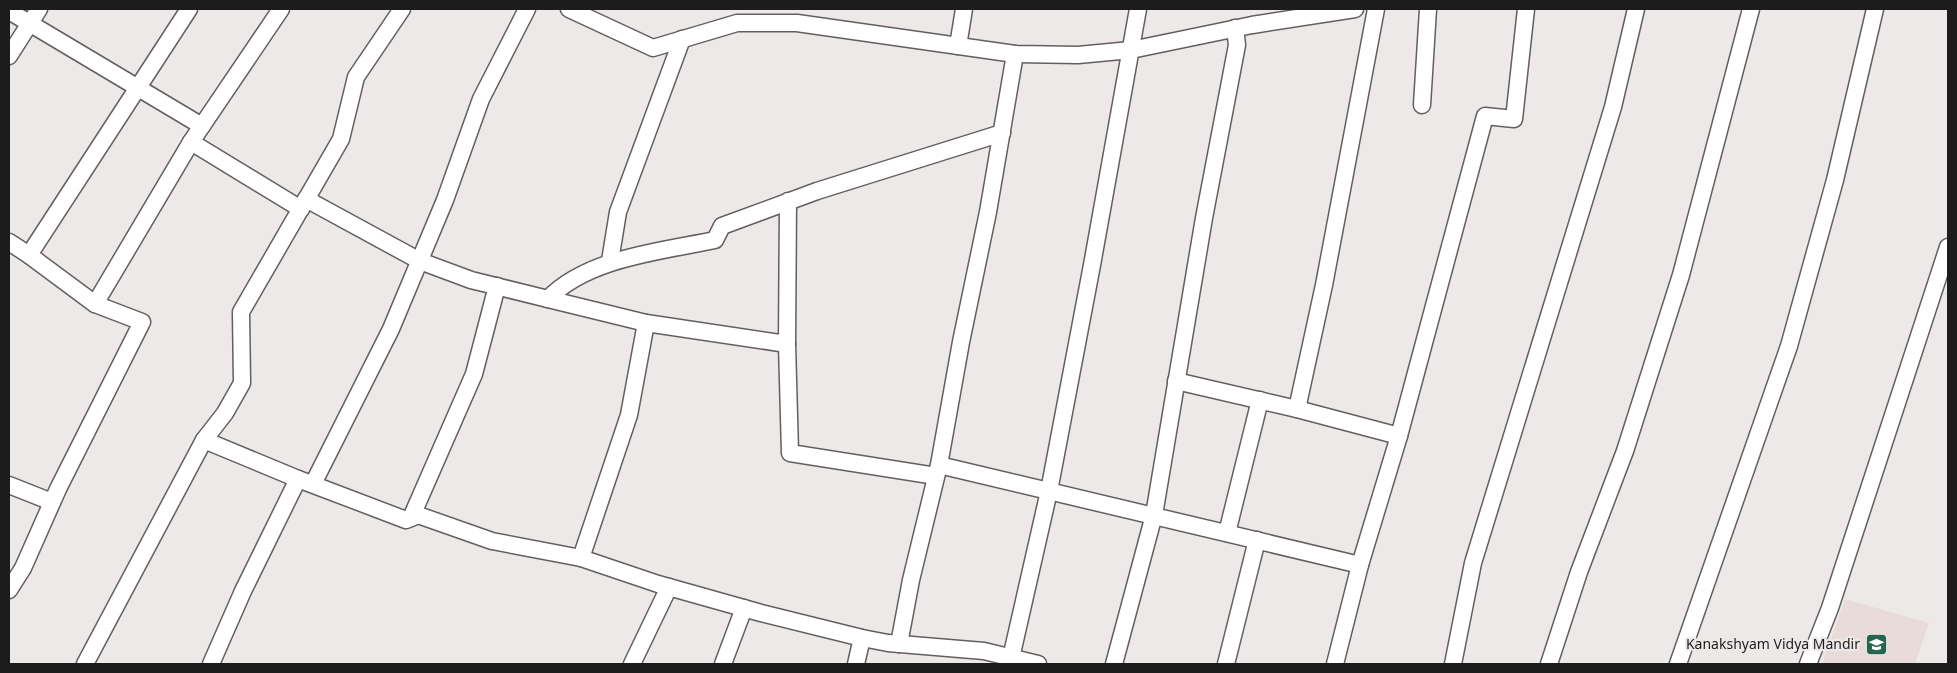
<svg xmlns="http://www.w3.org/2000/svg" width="1957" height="673" font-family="'Noto Sans',sans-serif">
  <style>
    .built { fill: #e8dbda }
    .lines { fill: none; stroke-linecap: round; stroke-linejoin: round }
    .minor-casing { stroke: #635f5f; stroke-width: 19 }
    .minor { stroke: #fff; stroke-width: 16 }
    .labels { text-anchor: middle; stroke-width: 4.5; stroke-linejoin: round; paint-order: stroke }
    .poi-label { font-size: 14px; fill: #1d1c1c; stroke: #eee9e9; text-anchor: end }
  </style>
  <rect width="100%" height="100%" fill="#eee9e9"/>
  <path class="built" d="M 1845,599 L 1929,623 L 1915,664 L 1822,664 Z"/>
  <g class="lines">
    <defs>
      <g id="minor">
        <path d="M 402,9 L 356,77 L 341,139 L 241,312 L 242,383 L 225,413 L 204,440 L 298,479 L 406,520 L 418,515 L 492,541 L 581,558 L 658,584 L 761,613 L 862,638 L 888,643 L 984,651 L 1038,664"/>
        <path d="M 569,9 L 653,48 L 737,23 L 797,23 L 1015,54 L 1078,55 L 1131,50 L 1252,25 L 1355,9"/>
        <path d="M 9,11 L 202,126"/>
        <path d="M 958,46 L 964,9"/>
        <path d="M 9,56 L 39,9"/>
        <path d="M 1422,105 L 1428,9"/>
        <path d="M 191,142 L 301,209"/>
        <path d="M 306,199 L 420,261 L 471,280 L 548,299 C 587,258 662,251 715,240 L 722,226 L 817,191 L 1002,133"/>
        <path d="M 788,201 L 787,344 L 790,453 L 936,476"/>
        <path d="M 9,242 L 29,255 L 95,304"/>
        <path d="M 29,255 L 189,9"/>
        <path d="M 610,261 L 618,212 L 682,39"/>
        <path d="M 548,299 L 646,323 L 787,344"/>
        <path d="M 1176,381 L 1297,409 L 1399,436"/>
        <path d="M 1297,409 L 1324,285 L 1376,9"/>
        <path d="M 939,465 L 1360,565"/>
        <path d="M 313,484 L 391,329 L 445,200 L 481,99 L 527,9"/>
        <path d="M 9,485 L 52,502"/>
        <path d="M 411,518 L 474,374 L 497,286"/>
        <path d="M 1227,533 L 1260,400"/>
        <path d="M 581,558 L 629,415 L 646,323"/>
        <path d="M 9,590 L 23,568 L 58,489 L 142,322 L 95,304 L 191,142 L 281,9"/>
        <path d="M 899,644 L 911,580 L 939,465 L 961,342 L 988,212 L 1015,54"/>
        <path d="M 1011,658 L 1049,491 L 1092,265 L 1138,9"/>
        <path d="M 85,664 L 204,440"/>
        <path d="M 211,664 L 243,591 L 298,479"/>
        <path d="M 632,664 L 669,587"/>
        <path d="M 723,664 L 744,608"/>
        <path d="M 856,664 L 862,638"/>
        <path d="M 1114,664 L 1154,515 L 1204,218 L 1237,45 L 1235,28"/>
        <path d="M 1226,664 L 1257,540"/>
        <path d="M 1335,664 L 1360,565 L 1399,436 L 1485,116 L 1514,119 L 1526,9"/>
        <path d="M 1453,664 L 1473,563 L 1613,107 L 1636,9"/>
        <path d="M 1549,664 L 1579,572 L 1625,451 L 1681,275 L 1751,9"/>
        <path d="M 1678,664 L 1789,346 L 1835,180 L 1875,9"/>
        <path d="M 1808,664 L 1830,608 L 1948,247"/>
      </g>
    </defs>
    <use href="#minor" class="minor-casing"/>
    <use href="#minor" class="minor"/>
  </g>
  <defs>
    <symbol id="school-square" viewBox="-11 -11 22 22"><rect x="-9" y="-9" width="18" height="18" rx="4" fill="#276450" stroke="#eee9e9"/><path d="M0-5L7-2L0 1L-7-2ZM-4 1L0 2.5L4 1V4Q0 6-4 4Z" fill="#fff"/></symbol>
  </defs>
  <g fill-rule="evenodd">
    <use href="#school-square" x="1864" y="632" width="25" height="25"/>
  </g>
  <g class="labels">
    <g class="poi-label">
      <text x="1860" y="649">Kanakshyam Vidya Mandir</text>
    </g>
  </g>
  <rect width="1957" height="673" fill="none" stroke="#1d1c1c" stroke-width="20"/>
</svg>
